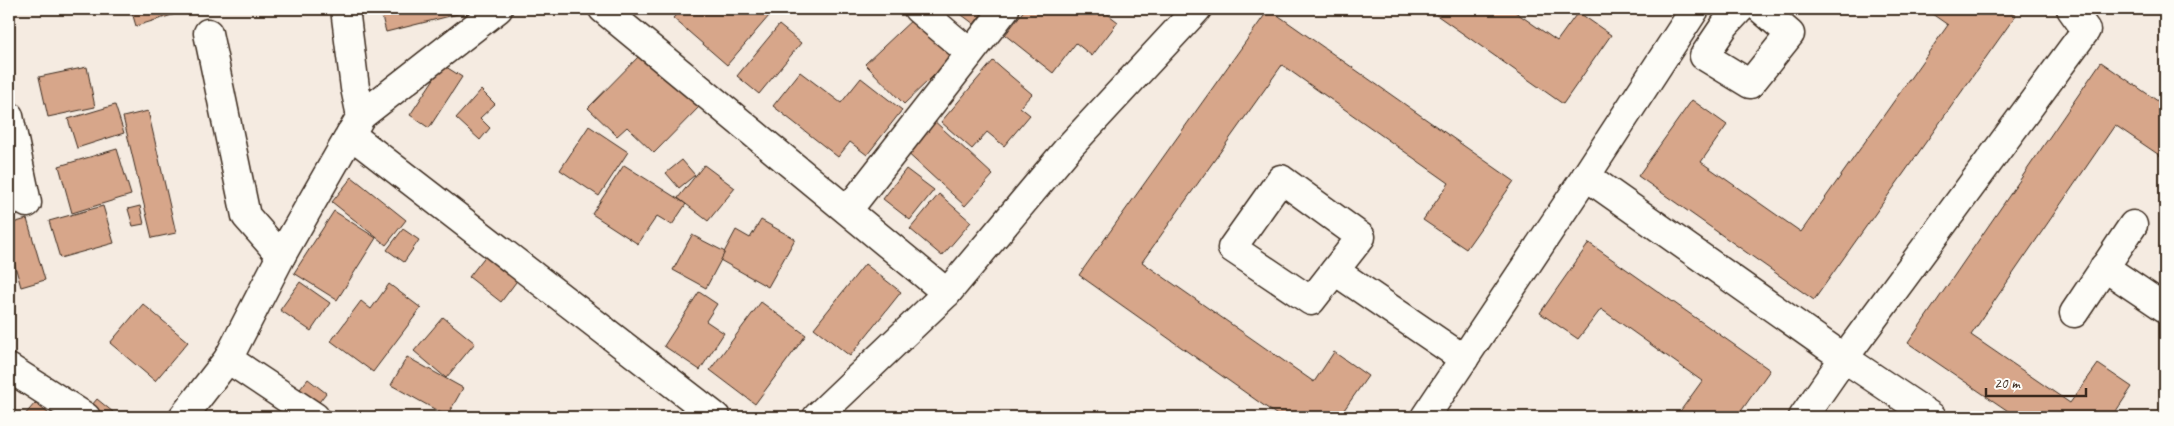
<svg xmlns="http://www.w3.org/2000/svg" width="2174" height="426" font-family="Caveat,sans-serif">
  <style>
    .building { fill: #d7a68a; stroke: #3b2a1e }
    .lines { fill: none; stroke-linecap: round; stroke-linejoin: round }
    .minor-casing { stroke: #3b2a1e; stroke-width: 31 }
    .minor { stroke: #fdfcf7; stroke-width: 28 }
  </style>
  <rect width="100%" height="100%" fill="#f5ebe1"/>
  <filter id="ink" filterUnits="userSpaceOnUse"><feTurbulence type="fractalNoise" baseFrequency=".02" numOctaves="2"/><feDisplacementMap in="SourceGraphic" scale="10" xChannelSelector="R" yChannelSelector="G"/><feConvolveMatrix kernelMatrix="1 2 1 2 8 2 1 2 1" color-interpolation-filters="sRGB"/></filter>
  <g filter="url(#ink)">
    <g class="building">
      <path d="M 131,9 L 192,9 L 136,26 Z"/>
      <path d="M 380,9 L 461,9 L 462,13 L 386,32 Z"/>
      <path d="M 681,9 L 775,9 L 727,65 L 673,18 Z"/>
      <path d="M 954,9 L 985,9 L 974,24 Z"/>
      <path d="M 1025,9 L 1101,9 L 1118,22 L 1092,56 L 1076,43 L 1053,73 L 1005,35 Z"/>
      <path d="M 1269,9 L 1514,181 L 1466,249 L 1423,220 L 1449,183 L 1282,65 L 1142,262 L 1314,382 L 1334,352 L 1368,376 L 1339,417 L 1280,417 L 1079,275 Z"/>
      <path d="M 1428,9 L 1511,9 L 1557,41 L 1578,12 L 1611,35 L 1563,104 Z"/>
      <path d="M 1925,9 L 2007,9 L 2016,15 L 1814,300 L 1638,176 L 1692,100 L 1727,125 L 1701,162 L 1801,232 L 1948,25 Z"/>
      <path d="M 915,17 L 953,57 L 904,104 L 865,64 Z"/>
      <path d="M 779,25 L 801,43 L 759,94 L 737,76 Z"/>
      <path d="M 645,50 L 701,105 L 654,153 L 627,127 L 617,136 L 588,108 Z"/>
      <path d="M 993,61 L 1032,94 L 1020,107 L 1030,115 L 1004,146 L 987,132 L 972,149 L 941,122 Z"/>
      <path d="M 2101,62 L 2165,106 L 2165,159 L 2115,125 L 1971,335 L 2070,403 L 2098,364 L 2132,387 L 2112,417 L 2017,417 L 1908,343 Z"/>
      <path d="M 443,65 L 462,77 L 429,128 L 410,115 Z"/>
      <path d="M 87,67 L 95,107 L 48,117 L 39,77 Z"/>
      <path d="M 800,72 L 841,103 L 861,78 L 902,110 L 867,155 L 850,142 L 838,157 L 773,106 Z"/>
      <path d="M 481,90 L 495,104 L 480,118 L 490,128 L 480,140 L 456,118 Z"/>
      <path d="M 115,105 L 124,133 L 77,148 L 68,119 Z"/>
      <path d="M 148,111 L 176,233 L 152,238 L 123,117 Z"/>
      <path d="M 931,118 L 993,175 L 965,206 L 903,149 Z"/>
      <path d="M 589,126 L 628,152 L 599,196 L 560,170 Z"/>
      <path d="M 117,149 L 131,195 L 72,213 L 59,166 Z"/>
      <path d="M 682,160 L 695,175 L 679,188 L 666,173 Z"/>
      <path d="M 624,165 L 686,204 L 672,225 L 657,216 L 638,244 L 592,214 Z"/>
      <path d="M 704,165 L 735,188 L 708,221 L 678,198 Z"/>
      <path d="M 906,169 L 934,190 L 910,220 L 883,199 Z"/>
      <path d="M 352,177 L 406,220 L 386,245 L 332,202 Z"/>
      <path d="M 939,194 L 971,222 L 942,256 L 910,229 Z"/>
      <path d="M 103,206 L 114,243 L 60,258 L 49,221 Z"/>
      <path d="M 140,206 L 144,224 L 133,226 L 128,209 Z"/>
      <path d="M 334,211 L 376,238 L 337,300 L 294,273 Z"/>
      <path d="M 27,219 L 45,280 L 21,287 L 9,245 L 9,224 Z"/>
      <path d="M 761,220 L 795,239 L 768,287 L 720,260 L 736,230 L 750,238 Z"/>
      <path d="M 403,229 L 419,240 L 404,262 L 387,250 Z"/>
      <path d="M 692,235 L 725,252 L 706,288 L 673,270 Z"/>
      <path d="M 1589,243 L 1770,370 L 1737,417 L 1676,417 L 1702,381 L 1601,309 L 1578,339 L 1540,313 Z"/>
      <path d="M 494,245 L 525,270 L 501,302 L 469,277 Z"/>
      <path d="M 865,264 L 901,292 L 850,356 L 814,328 Z"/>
      <path d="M 300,282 L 330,303 L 311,331 L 280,310 Z"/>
      <path d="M 389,284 L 421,308 L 373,372 L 331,341 L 361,301 L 371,309 Z"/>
      <path d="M 699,292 L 717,304 L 706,321 L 724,333 L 700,370 L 664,346 Z"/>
      <path d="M 761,302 L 806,335 L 755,404 L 710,370 Z"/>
      <path d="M 143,304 L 188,342 L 155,381 L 110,343 Z"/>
      <path d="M 443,317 L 475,343 L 446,378 L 414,351 Z"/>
      <path d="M 407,357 L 463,388 L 447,416 L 391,385 Z"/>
      <path d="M 308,379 L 326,393 L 310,414 L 314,417 L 278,417 Z"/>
      <path d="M 97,399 L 119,417 L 82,417 Z"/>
      <path d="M 35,403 L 53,417 L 23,417 Z"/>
    </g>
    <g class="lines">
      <defs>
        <g id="minor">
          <path d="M 345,9 L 355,88 L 361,116"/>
          <path d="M 603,9 L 947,293"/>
          <path d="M 918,9 L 970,53"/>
          <path d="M 1740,9 L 1725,25 L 1704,56 L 1750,84 L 1790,34 L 1761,9"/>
          <path d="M 208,33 L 246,216 L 281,256"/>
          <path d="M 9,116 L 27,203"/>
          <path d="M 350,134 L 716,417"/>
          <path d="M 1586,176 L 1695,9"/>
          <path d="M 1281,179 L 1361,237 L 1311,301 L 1232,248 Z"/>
          <path d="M 848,210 L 1005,9"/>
          <path d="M 2104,267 L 2165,308"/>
          <path d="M 1335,271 L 1464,359"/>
          <path d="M 2074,313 L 2133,225"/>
          <path d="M 228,359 L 315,417"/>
          <path d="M 9,368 L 86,417"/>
          <path d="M 183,417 L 228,359 L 281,256 L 361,116 L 498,9"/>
          <path d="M 817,417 L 947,293 L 1070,146 L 1197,9"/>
          <path d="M 1425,417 L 1586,176 L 1844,358 L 1932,417"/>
          <path d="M 1803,417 L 1844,358 L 2086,30 L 2071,9"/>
        </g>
      </defs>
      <use href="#minor" class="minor-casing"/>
      <use href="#minor" class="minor"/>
    </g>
  </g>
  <rect width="2174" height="426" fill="none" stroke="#fdfcf7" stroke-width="30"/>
  <rect x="15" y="15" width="2144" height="396" fill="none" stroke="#3b2a1e" stroke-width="2" filter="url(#ink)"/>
  <path d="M1986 388v8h100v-8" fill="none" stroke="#3b2a1e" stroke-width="2.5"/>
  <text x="1994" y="388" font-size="15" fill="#3b2a1e" stroke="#fdfcf7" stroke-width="4" paint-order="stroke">20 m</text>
</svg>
